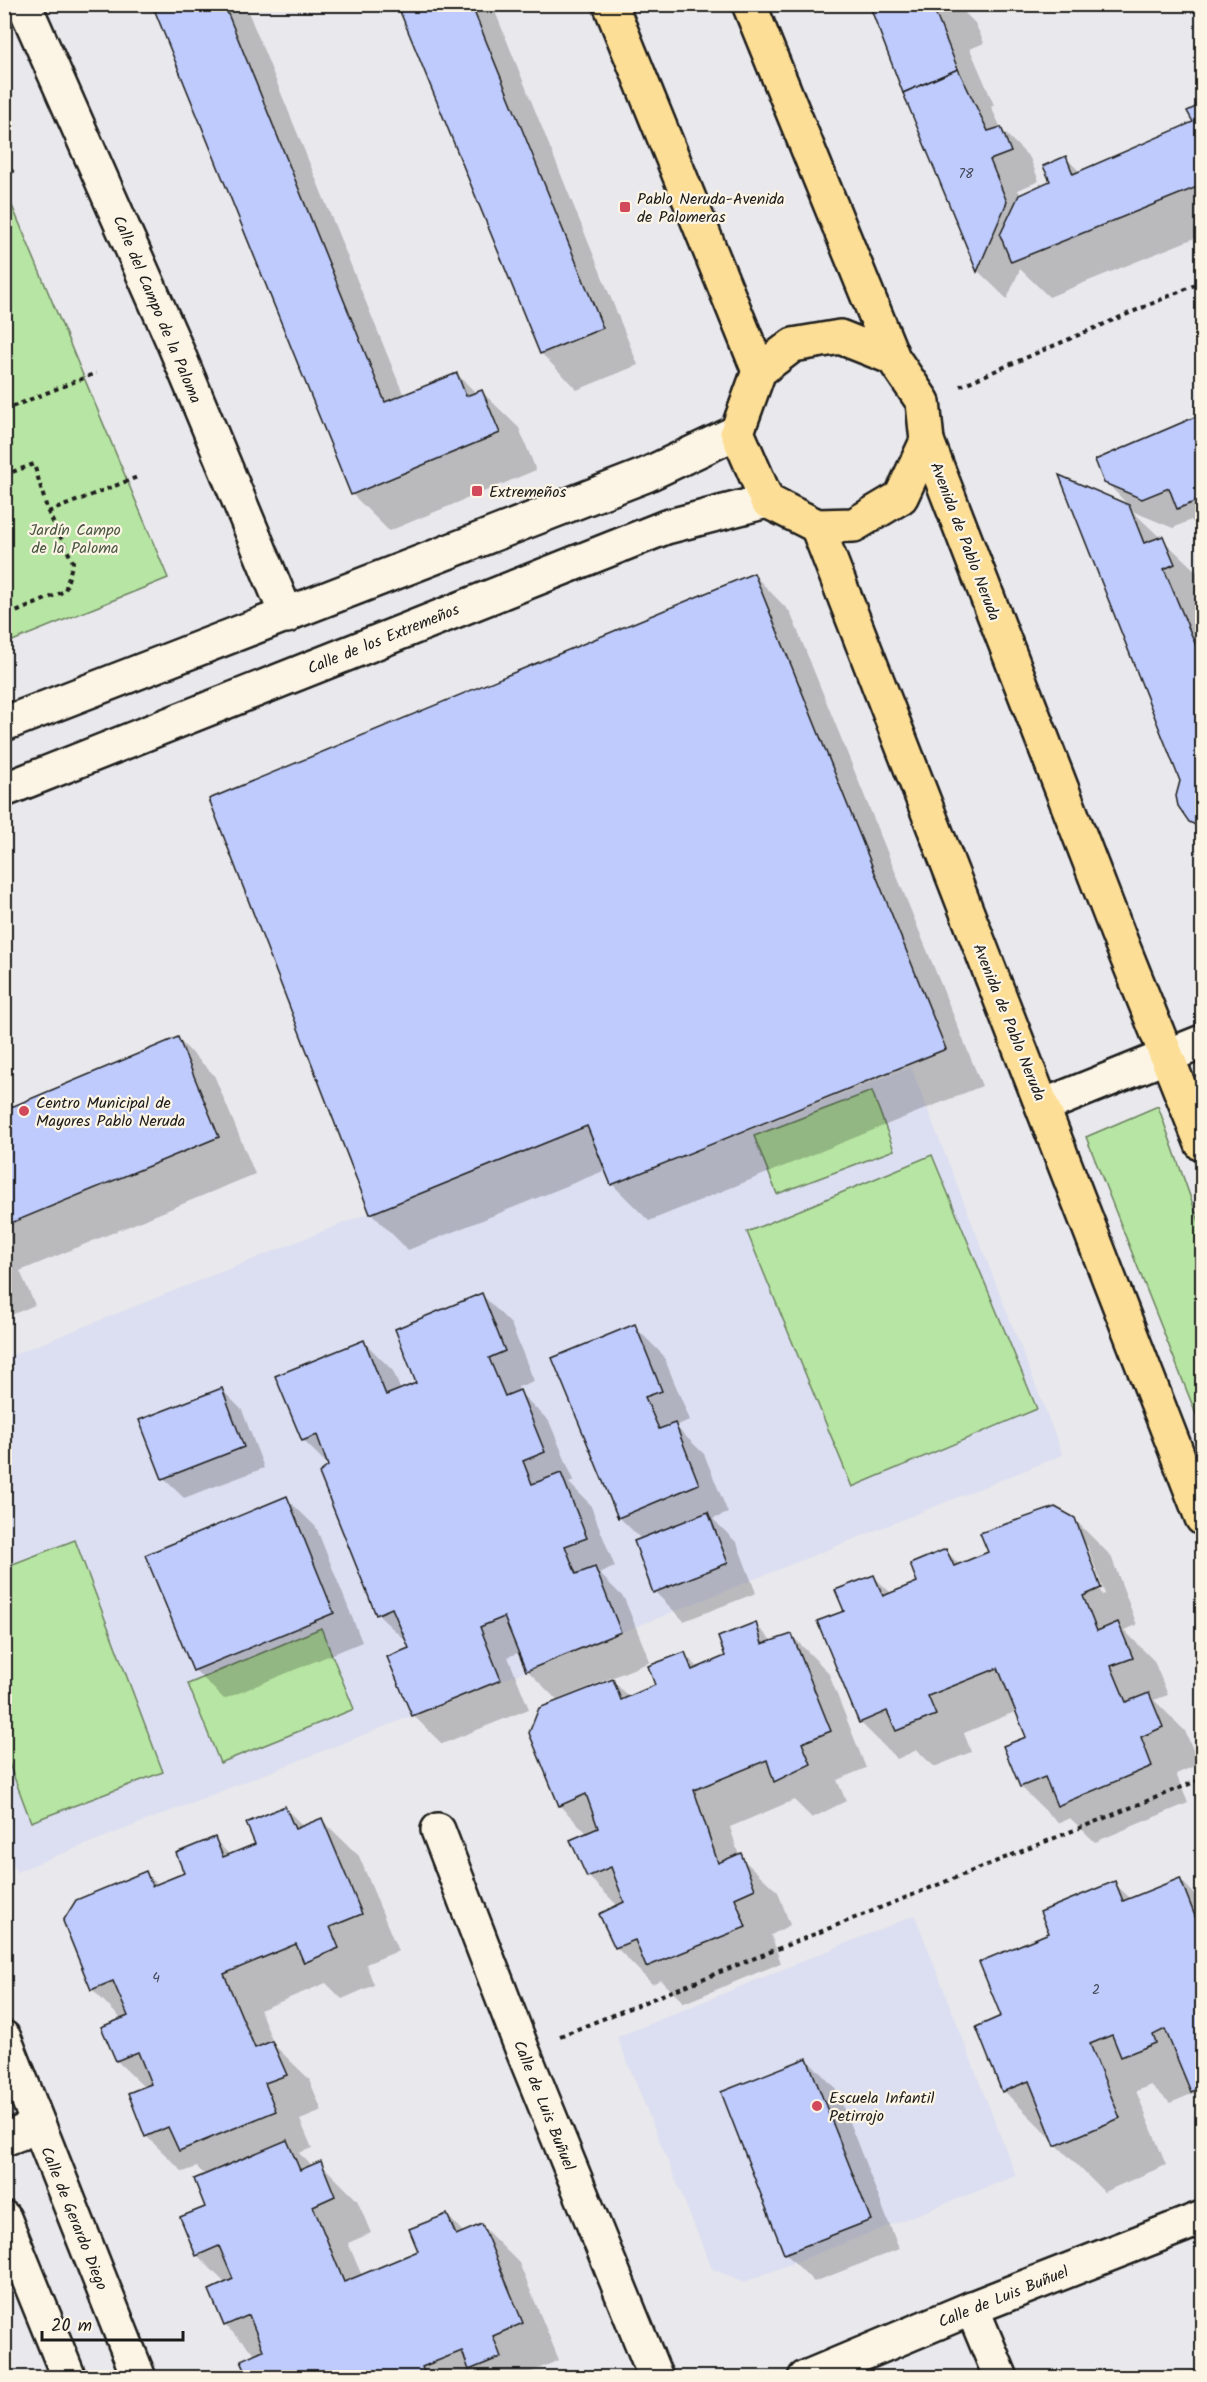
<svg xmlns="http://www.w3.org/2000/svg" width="1207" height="2382" font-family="Kalam,sans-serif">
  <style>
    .built { fill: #dcdff1 }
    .green { fill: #b7e5a3; stroke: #6a8060; stroke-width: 1.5 }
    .shadow { fill: #0003; fill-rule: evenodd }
    .building { fill: #becbfc; stroke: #1c1c1c; stroke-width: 1.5 }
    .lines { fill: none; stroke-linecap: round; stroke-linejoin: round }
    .minor-casing { stroke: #1c1c1c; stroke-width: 38 }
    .major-casing { stroke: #1c1c1c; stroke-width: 38 }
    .path { stroke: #1c1c1c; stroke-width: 4; stroke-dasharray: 4.5 4.5; stroke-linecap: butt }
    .minor { stroke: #fcf5e5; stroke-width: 33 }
    .major { stroke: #fdde96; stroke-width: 33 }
    .poi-dot { fill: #d1495b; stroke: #fcf5e5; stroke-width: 2 }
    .labels { text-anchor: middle; stroke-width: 4.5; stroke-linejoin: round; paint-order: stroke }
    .number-label { font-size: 14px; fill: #444854 }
    .poi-label { font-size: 16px; fill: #1c1c1c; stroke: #fcf5e5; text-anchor: start }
    .street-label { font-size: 16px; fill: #1c1c1c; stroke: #fcf5e5 }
    .park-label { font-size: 16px; fill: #4a5844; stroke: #fcf5e5 }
  </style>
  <rect width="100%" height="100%" fill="#e9e8ec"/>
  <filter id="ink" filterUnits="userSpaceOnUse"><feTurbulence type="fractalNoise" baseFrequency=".0167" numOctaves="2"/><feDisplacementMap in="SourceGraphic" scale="12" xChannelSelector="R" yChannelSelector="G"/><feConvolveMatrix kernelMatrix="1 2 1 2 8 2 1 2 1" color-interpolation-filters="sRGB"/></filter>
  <g filter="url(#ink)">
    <g class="built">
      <path d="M 911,1067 L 1063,1455 L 526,1671 L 16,1872 L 5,1842 L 5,1358 L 587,1126 L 611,1185 Z"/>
      <path d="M 915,1915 L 1016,2176 L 745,2282 L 712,2269 L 617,2037 Z"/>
    </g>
    <g class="green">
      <path d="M 5,189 L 168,578 L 5,644 L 4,644 Z"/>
      <path d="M 872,1091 L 894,1150 L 777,1194 L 754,1136 Z"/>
      <path d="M 1158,1106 L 1202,1230 L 1202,1429 L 1086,1137 Z"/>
      <path d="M 932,1155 L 1037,1409 L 852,1487 L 747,1232 Z"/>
      <path d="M 75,1540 L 163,1772 L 31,1822 L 5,1753 L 5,1567 Z"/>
      <path d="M 321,1628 L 354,1709 L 220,1763 L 188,1684 Z"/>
    </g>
    <g class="shadow">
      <path d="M 154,4 L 245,4 L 404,396 L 457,374 L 477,394 L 482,392 L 519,428 L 536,470 L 389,531 L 352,494 Z"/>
      <path d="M 399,4 L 492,4 L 638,365 L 577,390 L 541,353 Z"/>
      <path d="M 870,4 L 956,4 L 975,23 L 984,43 L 970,49 L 994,105 L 991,107 L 1002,130 L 1030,158 L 1039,181 L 1018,190 L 1021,196 L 1052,182 L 1066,158 L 1080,172 L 1195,122 L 1189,111 L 1202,106 L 1202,235 L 1049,297 L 1020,269 L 1007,299 L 978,271 Z"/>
      <path d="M 1202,416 L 1202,532 L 1191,520 L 1173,528 L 1132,511 L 1199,574 L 1202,582 L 1202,605 L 1200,606 L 1202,613 L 1202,833 L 1184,815 L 1181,781 L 1062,478 L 1131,508 L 1106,482 L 1097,460 Z"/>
      <path d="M 754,575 L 790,612 L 982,1086 L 649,1221 L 612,1184 L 606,1170 L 408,1250 L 371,1213 Z"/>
      <path d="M 178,1039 L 214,1075 L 255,1174 L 20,1271 L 35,1305 L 4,1318 L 4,1111 Z"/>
      <path d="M 482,1295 L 511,1324 L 534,1381 L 518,1387 L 519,1392 L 549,1421 L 574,1481 L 569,1483 L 590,1504 L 615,1567 L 599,1573 L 624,1598 L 650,1662 L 557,1700 L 527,1670 L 520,1652 L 508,1657 L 529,1709 L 442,1744 L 413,1715 L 411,1649 L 408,1643 L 377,1614 L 330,1467 L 303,1440 L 364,1342 L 393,1371 L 401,1391 L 418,1384 Z"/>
      <path d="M 634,1326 L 663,1355 L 690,1420 L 675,1426 L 704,1454 L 728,1513 L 713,1519 L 737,1543 L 756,1593 L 684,1621 L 655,1592 L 642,1540 L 619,1517 Z"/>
      <path d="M 222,1390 L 242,1410 L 264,1468 L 184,1498 L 163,1478 Z"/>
      <path d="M 286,1498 L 316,1527 L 362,1642 L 224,1699 L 195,1670 Z"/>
      <path d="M 1074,1519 L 1111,1556 L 1137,1625 L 1124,1630 L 1154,1661 L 1168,1695 L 1154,1700 L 1185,1731 L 1199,1764 L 1176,1774 L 1188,1803 L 1095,1842 L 1070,1818 L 1058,1823 L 1021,1787 L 1028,1738 L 1017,1711 L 964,1733 L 971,1752 L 934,1767 L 917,1750 L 897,1759 L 860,1722 L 846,1612 L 874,1577 L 892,1594 L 919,1583 L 946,1551 L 960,1565 ZM 1084,1545 L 1087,1545 L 1105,1594 L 1102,1595 Z"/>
      <path d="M 755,1624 L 773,1642 L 791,1635 L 828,1672 L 866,1768 L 837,1780 L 846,1801 L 812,1818 L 794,1800 L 730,1827 L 739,1856 L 778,1892 L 790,1925 L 771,1935 L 781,1963 L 684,2003 L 661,1980 L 652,1984 L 616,1947 L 619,1907 L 588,1876 L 588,1834 L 560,1806 L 531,1733 L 613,1681 L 630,1698 L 657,1686 L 684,1654 L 699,1668 L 727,1657 Z"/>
      <path d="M 285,1808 L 304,1827 L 322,1820 L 359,1856 L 398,1951 L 366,1964 L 374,1985 L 342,1999 L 326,1983 L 260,2010 L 274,2045 L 309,2079 L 322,2111 L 300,2120 L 312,2148 L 299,2153 L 312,2166 L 320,2163 L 357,2200 L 371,2233 L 348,2243 L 362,2276 L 420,2252 L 447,2215 L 464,2233 L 482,2226 L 519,2263 L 559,2360 L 529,2373 L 531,2378 L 250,2378 L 256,2355 L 225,2325 L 226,2284 L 197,2255 L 207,2208 L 206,2176 L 197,2167 L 183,2172 L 146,2136 L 145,2088 L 117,2061 L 103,2027 L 122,2020 L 92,1989 L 146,1873 L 158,1885 L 186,1874 L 214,1839 L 231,1856 L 257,1845 Z"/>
      <path d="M 1180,1879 L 1202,1902 L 1202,2102 L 1194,2093 L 1170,2103 L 1151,2085 L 1136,2091 L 1166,2165 L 1104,2192 L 1057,2145 L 1053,2137 L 1051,2138 L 1004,2091 L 1003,2017 L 1051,1934 L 1114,1883 L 1131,1899 Z"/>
      <path d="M 807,2059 L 836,2089 L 899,2249 L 814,2282 L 785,2253 Z"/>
    </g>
    <g class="building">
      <path d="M 152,4 L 224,4 L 385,402 L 457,373 L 466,396 L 482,390 L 500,433 L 351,495 Z"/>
      <path d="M 397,4 L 471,4 L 603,328 L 540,354 Z"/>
      <path d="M 869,4 L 947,4 L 948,7 L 935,12 L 958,69 L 903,93 Z"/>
      <path d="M 958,69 L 988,131 L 1001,127 L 1011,152 L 990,160 L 1007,202 L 977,272 L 903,93 Z"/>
      <path d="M 1202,104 L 1202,185 L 1011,262 L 1000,235 L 1019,195 L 1050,181 L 1043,166 L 1066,156 L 1073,174 L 1193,122 L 1187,111 Z"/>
      <path d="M 1202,414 L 1202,483 L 1197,485 L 1202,499 L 1177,509 L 1169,488 L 1142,499 L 1104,483 L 1095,460 Z"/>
      <path d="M 1059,475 L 1129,505 L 1144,543 L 1163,536 L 1175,564 L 1164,569 L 1202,660 L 1202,828 L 1189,822 L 1178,806 L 1176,796 L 1180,781 Z"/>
      <path d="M 754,573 L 946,1049 L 611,1185 L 587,1126 L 370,1214 L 209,799 Z"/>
      <path d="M 178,1037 L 219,1137 L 4,1226 L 4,1110 Z"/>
      <path d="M 482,1293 L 505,1351 L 489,1358 L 505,1396 L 520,1390 L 545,1452 L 523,1461 L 532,1484 L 561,1473 L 587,1538 L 565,1546 L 576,1574 L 595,1567 L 621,1632 L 526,1671 L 504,1617 L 480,1627 L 501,1680 L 412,1716 L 387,1657 L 409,1648 L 392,1608 L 376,1615 L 319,1473 L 328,1466 L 317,1435 L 302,1441 L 275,1376 L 364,1340 L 386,1395 L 416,1383 L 395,1329 Z"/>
      <path d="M 635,1324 L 662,1391 L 645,1397 L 659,1429 L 675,1423 L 699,1484 L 618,1518 L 552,1358 Z"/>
      <path d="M 222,1388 L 244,1447 L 162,1479 L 139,1420 Z"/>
      <path d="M 287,1496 L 334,1613 L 193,1671 L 145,1555 Z"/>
      <path d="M 1055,1507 L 1075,1518 L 1101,1588 L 1083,1596 L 1097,1631 L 1118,1622 L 1133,1658 L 1111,1666 L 1126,1702 L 1149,1693 L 1163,1727 L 1141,1737 L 1152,1766 L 1057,1806 L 1045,1777 L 1020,1787 L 1003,1746 L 1026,1737 L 998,1668 L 928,1696 L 936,1715 L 896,1731 L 887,1711 L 859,1723 L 817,1621 L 844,1611 L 835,1590 L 874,1575 L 883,1596 L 917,1582 L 910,1564 L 946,1549 L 954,1566 L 988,1552 L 980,1533 Z"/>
      <path d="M 708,1512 L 728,1563 L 653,1593 L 634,1541 Z"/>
      <path d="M 756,1622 L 762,1644 L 792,1634 L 831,1731 L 802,1743 L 811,1764 L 774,1782 L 767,1760 L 694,1790 L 718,1863 L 741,1853 L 755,1889 L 735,1898 L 746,1927 L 646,1967 L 635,1940 L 615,1948 L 599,1914 L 624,1902 L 611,1867 L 587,1877 L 570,1840 L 598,1828 L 586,1794 L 559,1806 L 529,1733 L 539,1708 L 613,1679 L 621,1700 L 655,1685 L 648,1666 L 685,1652 L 692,1670 L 725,1656 L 718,1637 Z"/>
      <path d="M 285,1806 L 295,1829 L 322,1818 L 362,1914 L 330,1927 L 339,1948 L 304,1963 L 296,1944 L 224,1974 L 255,2048 L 272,2041 L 287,2075 L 265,2083 L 276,2111 L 179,2151 L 168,2127 L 145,2137 L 128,2093 L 151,2084 L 138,2052 L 116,2061 L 101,2027 L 128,2016 L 113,1981 L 91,1990 L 63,1921 L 76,1900 L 146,1871 L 152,1886 L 184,1873 L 176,1853 L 215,1837 L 223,1857 L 255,1844 L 246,1823 Z"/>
      <path d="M 1180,1878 L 1202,1934 L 1202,2087 L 1191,2092 L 1165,2029 L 1153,2035 L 1156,2043 L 1121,2057 L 1112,2035 L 1090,2044 L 1120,2118 L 1055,2146 L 1029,2081 L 1002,2092 L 976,2027 L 1001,2016 L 979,1962 L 1049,1933 L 1040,1912 L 1115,1881 L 1123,1901 Z"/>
      <path d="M 807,2058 L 871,2220 L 784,2254 L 721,2092 Z"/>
      <path d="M 287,2140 L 300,2170 L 321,2161 L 335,2196 L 313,2206 L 344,2282 L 418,2251 L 409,2229 L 447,2214 L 456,2235 L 482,2224 L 523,2323 L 493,2336 L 501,2357 L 469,2370 L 462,2351 L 422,2367 L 427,2378 L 249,2378 L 241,2360 L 263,2350 L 249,2315 L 224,2326 L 209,2290 L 233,2279 L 219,2246 L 196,2256 L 180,2217 L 205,2207 L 194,2179 Z"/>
      <path d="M 1202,2368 L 1202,2378 L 1177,2378 Z"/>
    </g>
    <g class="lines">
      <defs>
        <g id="minor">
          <path d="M 24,4 L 172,339 L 287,616"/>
          <path d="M 4,724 L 646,475 L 737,432"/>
          <path d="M 4,790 L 666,527 L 767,501"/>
          <path d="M 1043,1106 L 1202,1042"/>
          <path d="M 438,1830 L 523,2051 L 656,2378"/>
          <path d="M 4,2038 L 139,2378"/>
          <path d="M 4,2139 L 39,2126"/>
          <path d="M 4,2218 L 69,2378"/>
          <path d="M 972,2308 L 1001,2378"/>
          <path d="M 805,2378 L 972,2308 L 1202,2218"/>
        </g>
        <g id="major">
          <path d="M 610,4 L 759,371"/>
          <path d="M 749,4 L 893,358 L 923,402 L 927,441 L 901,497 L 854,525 L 817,526 L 767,501 L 737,432 L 759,371 L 793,345 L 840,337 L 893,358"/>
          <path d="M 927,441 L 1119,937 L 1202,1144"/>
          <path d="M 817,526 L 1202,1518"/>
        </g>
      </defs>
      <use href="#minor" class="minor-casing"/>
      <use href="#major" class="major-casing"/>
      <g class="path">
        <path d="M 4,175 L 14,171"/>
        <path d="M 960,386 L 1202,282"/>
        <path d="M 4,410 L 96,373"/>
        <path d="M 4,475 L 34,464 L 48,512 L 73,562 L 65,591 L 4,617"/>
        <path d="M 48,512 L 140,476"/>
        <path d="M 560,2036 L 1202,1779"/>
      </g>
      <use href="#minor" class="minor"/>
      <use href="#major" class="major"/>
    </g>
  </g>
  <g class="poi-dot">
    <rect x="619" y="201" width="12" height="12" rx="3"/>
    <rect x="471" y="485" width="12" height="12" rx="3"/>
    <circle cx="24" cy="1111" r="6"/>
    <circle cx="817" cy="2106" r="6"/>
  </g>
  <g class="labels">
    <g class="number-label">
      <text x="966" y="178">78</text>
      <text x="156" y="1982">4</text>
      <text x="1096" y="1994">2</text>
    </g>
    <g class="poi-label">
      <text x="637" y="204">Pablo Neruda-Avenida<tspan x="637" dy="18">de Palomeras</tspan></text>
      <text x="489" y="497">Extremeños</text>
      <text x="36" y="1108">Centro Municipal de<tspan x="36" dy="18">Mayores Pablo Neruda</tspan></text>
      <text x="829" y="2103">Escuela Infantil<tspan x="829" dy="18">Petirrojo</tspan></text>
    </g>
    <g class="street-label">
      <text transform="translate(158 309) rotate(67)" y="6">Calle del Campo de la Paloma</text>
      <text transform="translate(966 541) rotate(69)" y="6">Avenida de Pablo Neruda</text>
      <text transform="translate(383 638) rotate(-22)" y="6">Calle de los Extremeños</text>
      <text transform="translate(1010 1022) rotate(68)" y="6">Avenida de Pablo Neruda</text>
      <text transform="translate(545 2105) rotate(68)" y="6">Calle de Luis Buñuel</text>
      <text transform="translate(75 2218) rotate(68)" y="6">Calle de Gerardo Diego</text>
      <text transform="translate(1003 2296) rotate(-22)" y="6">Calle de Luis Buñuel</text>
    </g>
    <g class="park-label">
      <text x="75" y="535">Jardín Campo<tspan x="75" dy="18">de la Paloma</tspan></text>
    </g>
  </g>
  <rect width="1207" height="2382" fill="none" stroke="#fcf5e5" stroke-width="24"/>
  <rect x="12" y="12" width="1183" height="2358" fill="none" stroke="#1c1c1c" stroke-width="2" filter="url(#ink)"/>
  <path d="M42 2331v9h141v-9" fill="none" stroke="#1c1c1c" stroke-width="3"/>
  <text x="51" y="2331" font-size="18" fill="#1c1c1c" stroke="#fcf5e5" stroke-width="4.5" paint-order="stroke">20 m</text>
</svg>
